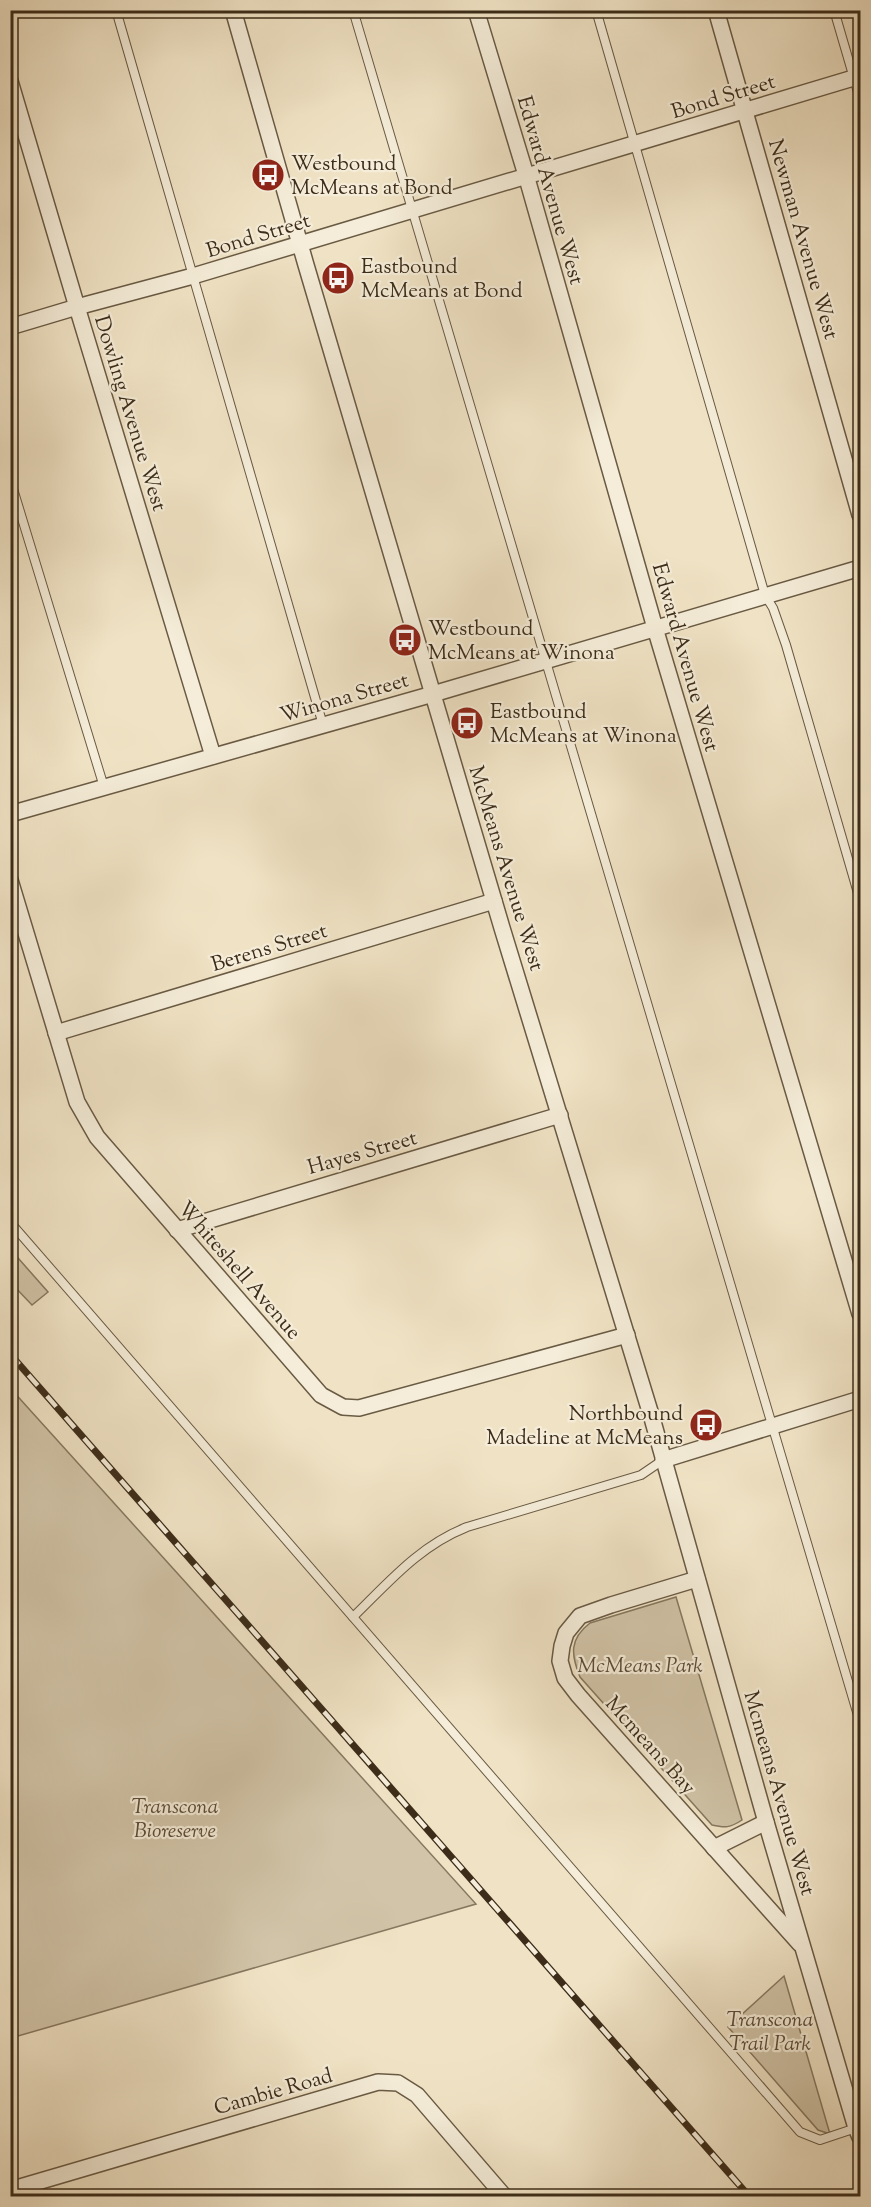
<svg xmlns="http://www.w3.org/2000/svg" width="871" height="2207" font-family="'Sorts Mill Goudy',serif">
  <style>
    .green { fill: #d1c4a8; stroke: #867860; stroke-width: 1.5 }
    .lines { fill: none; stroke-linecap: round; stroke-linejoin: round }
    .lane-casing { stroke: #695a44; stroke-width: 10 }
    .street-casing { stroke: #695a44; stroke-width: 18 }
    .lane { stroke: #f5edd9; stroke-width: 8 }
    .street { stroke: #f5edd9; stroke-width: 15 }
    .rail-casing { stroke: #3c2c19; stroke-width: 7 }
    .rail { stroke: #f5edd9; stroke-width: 4.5; stroke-dasharray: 14; stroke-linecap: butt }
    .labels { text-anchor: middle; stroke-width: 4.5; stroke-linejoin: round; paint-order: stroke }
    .street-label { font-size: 21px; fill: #3c2c19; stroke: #f5edd9 }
    .poi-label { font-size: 21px; fill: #3c2c19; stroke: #f5edd9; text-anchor: start }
    .park-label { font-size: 21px; font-style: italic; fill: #5a4a36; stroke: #f5edd9 }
  </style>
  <rect width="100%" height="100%" fill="#f0e3c5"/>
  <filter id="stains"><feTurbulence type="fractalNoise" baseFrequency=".00333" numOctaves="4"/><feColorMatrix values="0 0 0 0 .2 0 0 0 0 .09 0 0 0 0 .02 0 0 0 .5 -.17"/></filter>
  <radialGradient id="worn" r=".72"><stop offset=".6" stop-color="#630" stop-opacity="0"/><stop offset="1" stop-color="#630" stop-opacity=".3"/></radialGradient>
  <g class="green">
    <path d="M 11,1250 L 48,1292 L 32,1305 L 11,1283 Z"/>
    <path d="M 10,1389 L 11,1389 L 476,1904 L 11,2038 Z"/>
    <path d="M 676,1597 L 742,1820 C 730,1828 725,1828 712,1825 L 580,1677 C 571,1655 569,1639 590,1623 Z"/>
    <path d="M 784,1976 L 830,2134 L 818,2130 L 728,2027 Z"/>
  </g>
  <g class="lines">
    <defs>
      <g id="lane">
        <path d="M 116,10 L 323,725"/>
        <path d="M 353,10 L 860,1722"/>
        <path d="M 596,10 L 765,595 L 773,608 L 786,645 L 860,900"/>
        <path d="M 834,10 L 860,99"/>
        <path d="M 10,479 L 104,787"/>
        <path d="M 10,1222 L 800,2132 L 820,2140 L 856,2128"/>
        <path d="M 353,1617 C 389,1582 419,1546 467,1527 L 641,1475 L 663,1460"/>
      </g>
      <g id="street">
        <path d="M 233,10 L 306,265 L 502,928 L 652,1418 L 766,1822 L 856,2128 L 860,2137"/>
        <path d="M 476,10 L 526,175 L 655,628 L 860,1314"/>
        <path d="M 716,10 L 860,515"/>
        <path d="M 10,81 L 77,307 L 213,756"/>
        <path d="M 10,327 L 77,307 L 193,276 L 860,76"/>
        <path d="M 10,814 L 433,694 L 860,568"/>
        <path d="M 10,880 L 77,1102 L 97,1137 L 321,1395 L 343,1407 L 359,1408 L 627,1335"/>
        <path d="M 56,1033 L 494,901"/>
        <path d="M 177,1230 L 560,1115"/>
        <path d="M 663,1460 L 860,1399"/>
        <path d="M 697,1579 L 611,1605 L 580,1616 L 566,1633 L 562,1646 L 560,1661 L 565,1678 L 578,1695 L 800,1944"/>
        <path d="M 714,1848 L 766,1822"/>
        <path d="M 10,2190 L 378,2082 L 398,2083 L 417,2095 L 504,2196"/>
      </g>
    </defs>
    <use href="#lane" class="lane-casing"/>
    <use href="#street" class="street-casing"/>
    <use href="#lane" class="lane"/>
    <use href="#street" class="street"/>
    <defs>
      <path id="rail" d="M 10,1354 L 749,2196"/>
    </defs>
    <use href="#rail" class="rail-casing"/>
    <use href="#rail" class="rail"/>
  </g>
  <defs>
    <symbol id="bus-disc" viewBox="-11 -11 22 22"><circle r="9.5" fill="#8f2418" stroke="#f5edd9"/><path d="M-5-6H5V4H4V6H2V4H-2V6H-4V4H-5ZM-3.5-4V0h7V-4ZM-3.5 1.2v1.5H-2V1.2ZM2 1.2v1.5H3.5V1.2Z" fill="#fff"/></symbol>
  </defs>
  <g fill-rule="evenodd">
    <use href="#bus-disc" x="249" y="156" width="38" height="38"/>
    <use href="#bus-disc" x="319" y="259" width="38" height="38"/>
    <use href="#bus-disc" x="386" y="621" width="38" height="38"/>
    <use href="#bus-disc" x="448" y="704" width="38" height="38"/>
    <use href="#bus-disc" x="687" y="1406" width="38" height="38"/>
  </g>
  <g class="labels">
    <g class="street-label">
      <text transform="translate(723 96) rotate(-17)" y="7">Bond Street</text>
      <text transform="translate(551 190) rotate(74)" y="7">Edward Avenue West</text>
      <text transform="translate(258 235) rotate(-17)" y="7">Bond Street</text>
      <text transform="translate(804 239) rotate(74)" y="7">Newman Avenue West</text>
      <text transform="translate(131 413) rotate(73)" y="7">Dowling Avenue West</text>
      <text transform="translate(686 657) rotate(74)" y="7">Edward Avenue West</text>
      <text transform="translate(344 697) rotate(-16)" y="7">Winona Street</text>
      <text transform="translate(507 868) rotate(73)" y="7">McMeans Avenue West</text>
      <text transform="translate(269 947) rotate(-17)" y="7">Berens Street</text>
      <text transform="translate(362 1152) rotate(-16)" y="7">Hayes Street</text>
      <text transform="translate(240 1270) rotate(49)" y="7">Whiteshell Avenue</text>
      <text transform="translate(651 1745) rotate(48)" y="7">Mcmeans Bay</text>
      <text transform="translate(780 1793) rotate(74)" y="7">Mcmeans Avenue West</text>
      <text transform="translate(273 2091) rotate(-16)" y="7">Cambie Road</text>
    </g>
    <g class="poi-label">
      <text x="291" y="170">Westbound<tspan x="291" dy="24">McMeans at Bond</tspan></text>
      <text x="361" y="273">Eastbound<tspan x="361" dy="24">McMeans at Bond</tspan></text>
      <text x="428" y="635">Westbound<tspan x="428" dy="24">McMeans at Winona</tspan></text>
      <text x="490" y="718">Eastbound<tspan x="490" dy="24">McMeans at Winona</tspan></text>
      <text x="683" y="1420" text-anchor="end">Northbound<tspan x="683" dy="24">Madeline at McMeans</tspan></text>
    </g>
    <g class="park-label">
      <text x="640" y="1672">McMeans Park</text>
      <text x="175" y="1813">Transcona<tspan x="175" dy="24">Bioreserve</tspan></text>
      <text x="770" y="2026">Transcona<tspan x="770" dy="24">Trail Park</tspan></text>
    </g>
  </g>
  <rect width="871" height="2207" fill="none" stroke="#f0e3c5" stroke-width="36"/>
  <rect x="12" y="12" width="847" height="2183" fill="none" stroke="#3c2c19" stroke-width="3"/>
  <rect x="18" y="18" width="835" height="2171" fill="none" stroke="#3c2c19" stroke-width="1.5"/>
  <rect width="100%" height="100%" filter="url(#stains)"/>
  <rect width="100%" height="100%" fill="url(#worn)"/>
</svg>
